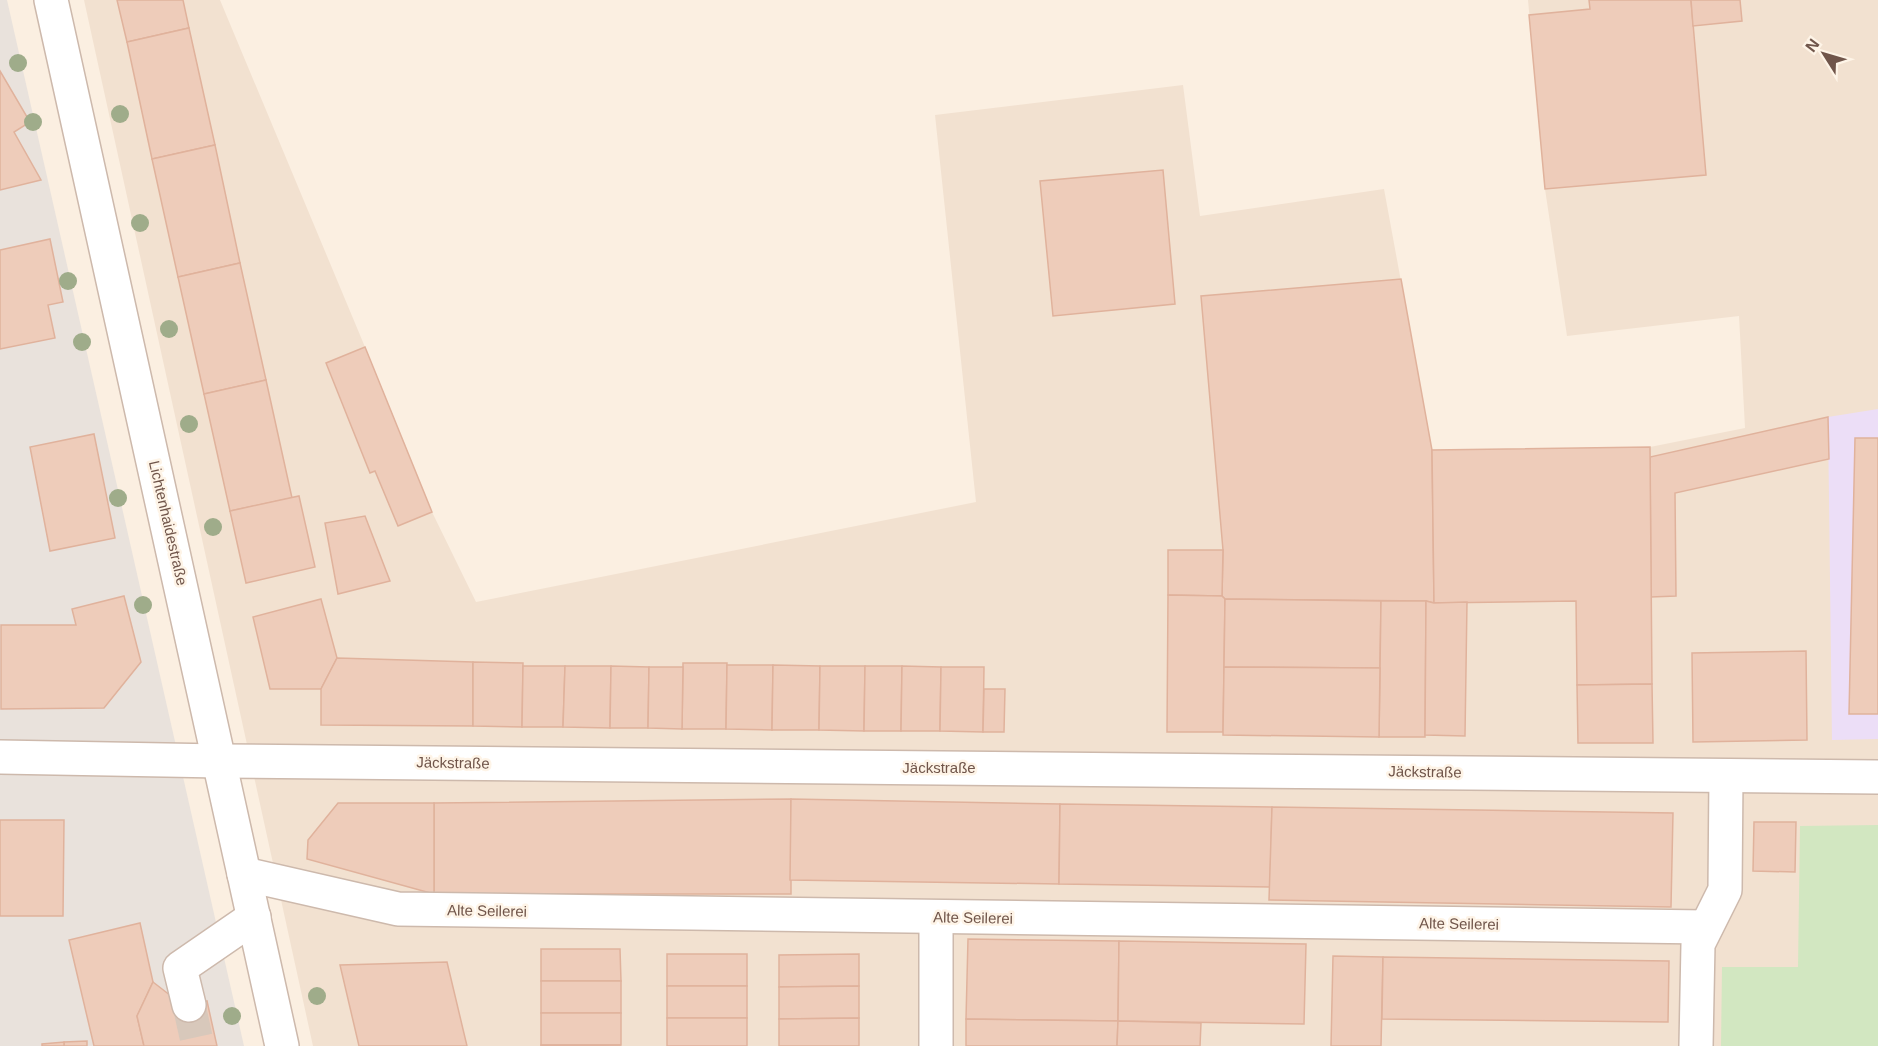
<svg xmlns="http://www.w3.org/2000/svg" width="1878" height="1046" font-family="Helvetica,sans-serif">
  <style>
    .residential { fill: #f2e1d0 }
    .industrial { fill: #e9e2dc }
    .education { fill: #ecdef7 }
    .green { fill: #d2e7c1 }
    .building { fill: #eeccba; stroke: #e0b29c; stroke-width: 1.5 }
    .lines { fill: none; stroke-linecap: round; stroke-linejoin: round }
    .minor-tunnel { stroke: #d8c8bb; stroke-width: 33; stroke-dasharray: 33 16; stroke-linecap: butt }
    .minor-casing { stroke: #cdb9ac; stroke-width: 36 }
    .minor { stroke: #fff; stroke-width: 33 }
    .tree { fill: #9fac8a }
    .labels { text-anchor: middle; stroke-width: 5; stroke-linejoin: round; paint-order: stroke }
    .street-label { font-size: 15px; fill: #70554a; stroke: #fef4e7 }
  </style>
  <rect width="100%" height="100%" fill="#fbefe1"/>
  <path class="residential" d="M 84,0 L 220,0 L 365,347 L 432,512 L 476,602 L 976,502 L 935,115 L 1183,85 L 1200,216 L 1384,189 L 1432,450 L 1650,447 L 1745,428 L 1739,316 L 1567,336 L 1545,189 L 1528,0 L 1878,0 L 1878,1046 L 313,1046 Z"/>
  <path class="industrial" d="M 0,0 L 7,0 L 244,1046 L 0,1046 Z"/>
  <path class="education" d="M 1878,409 L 1878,739 L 1832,740 L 1828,417 Z"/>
  <path class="green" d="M 1878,825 L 1878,1046 L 1721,1046 L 1722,967 L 1798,967 L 1800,826 Z"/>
  <g class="building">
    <path d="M 117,0 L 183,0 L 189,28 L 127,42 Z"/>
    <path d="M 1589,0 L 1691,0 L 1706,175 L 1545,189 L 1529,15 L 1590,9 Z"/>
    <path d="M 1691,0 L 1740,0 L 1742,21 L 1693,26 Z"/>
    <path d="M 189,28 L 215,145 L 152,159 L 127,42 Z"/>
    <path d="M 0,71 L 30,122 L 14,132 L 41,180 L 0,190 Z"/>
    <path d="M 215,145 L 240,263 L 178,277 L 152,159 Z"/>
    <path d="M 1163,170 L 1175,304 L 1053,316 L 1040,181 Z"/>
    <path d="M 50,239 L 63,302 L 48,305 L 55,338 L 0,349 L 0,250 Z"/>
    <path d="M 240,263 L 266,380 L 204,394 L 178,277 Z"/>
    <path d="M 1401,279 L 1432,450 L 1434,603 L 1426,601 L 1225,599 L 1222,596 L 1223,550 L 1201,296 Z"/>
    <path d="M 365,347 L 432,512 L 398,526 L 375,471 L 370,473 L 326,363 Z"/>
    <path d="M 266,380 L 292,498 L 230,511 L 204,394 Z"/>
    <path d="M 1828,417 L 1829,459 L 1675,493 L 1676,596 L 1651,597 L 1650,457 Z"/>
    <path d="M 94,434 L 115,538 L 50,551 L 30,447 Z"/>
    <path d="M 1855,438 L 1878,438 L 1878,714 L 1849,714 Z"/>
    <path d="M 1650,447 L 1652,684 L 1577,685 L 1576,601 L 1434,603 L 1432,450 Z"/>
    <path d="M 299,496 L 315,567 L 246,583 L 230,511 Z"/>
    <path d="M 365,516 L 390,581 L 338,594 L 325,523 Z"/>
    <path d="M 1168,550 L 1223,550 L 1222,596 L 1168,595 Z"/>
    <path d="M 1168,595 L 1222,596 L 1225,599 L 1223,732 L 1167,732 Z"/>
    <path d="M 124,596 L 141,662 L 104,708 L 1,709 L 1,625 L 76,625 L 72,609 Z"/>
    <path d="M 321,599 L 337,658 L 321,689 L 270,689 L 253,617 Z"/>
    <path d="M 1225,599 L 1381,601 L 1380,668 L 1224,667 Z"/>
    <path d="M 1381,601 L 1426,601 L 1425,737 L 1379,737 Z"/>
    <path d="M 1426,601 L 1434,603 L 1467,602 L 1465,736 L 1425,735 Z"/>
    <path d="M 1806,651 L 1807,740 L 1693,742 L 1692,653 Z"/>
    <path d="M 337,658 L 473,662 L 473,726 L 321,725 L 321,689 Z"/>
    <path d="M 473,662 L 523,663 L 522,727 L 473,726 Z"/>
    <path d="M 683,663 L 727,663 L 726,729 L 682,729 Z"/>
    <path d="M 727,665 L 773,665 L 772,730 L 726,729 Z"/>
    <path d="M 773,665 L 820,666 L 819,730 L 772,730 Z"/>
    <path d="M 523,666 L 565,666 L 563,727 L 522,727 Z"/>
    <path d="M 565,666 L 611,666 L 610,728 L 563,727 Z"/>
    <path d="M 611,666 L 649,667 L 648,728 L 610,728 Z"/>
    <path d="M 820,666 L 865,666 L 864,731 L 819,730 Z"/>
    <path d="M 865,666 L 902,666 L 901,731 L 864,731 Z"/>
    <path d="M 902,666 L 941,667 L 940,731 L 901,731 Z"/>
    <path d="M 649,667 L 683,667 L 682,729 L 648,728 Z"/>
    <path d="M 941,667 L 984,667 L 983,732 L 940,731 Z"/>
    <path d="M 1224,667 L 1380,668 L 1379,737 L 1223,735 Z"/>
    <path d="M 1652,684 L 1653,743 L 1578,743 L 1577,685 Z"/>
    <path d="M 984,689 L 1005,689 L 1004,732 L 983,732 Z"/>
    <path d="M 791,799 L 791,894 L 434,894 L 434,803 Z"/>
    <path d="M 791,799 L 1060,804 L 1059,884 L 790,880 Z"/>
    <path d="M 338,803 L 434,803 L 434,894 L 307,859 L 308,840 Z"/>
    <path d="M 1060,804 L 1272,807 L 1270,887 L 1059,884 Z"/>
    <path d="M 1272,807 L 1673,813 L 1671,907 L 1269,900 Z"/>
    <path d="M 0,820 L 64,820 L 63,916 L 0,916 Z"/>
    <path d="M 1754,822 L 1796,822 L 1795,872 L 1753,871 Z"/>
    <path d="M 140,923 L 153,982 L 137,1016 L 144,1046 L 94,1046 L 69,940 Z"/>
    <path d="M 968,939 L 1119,941 L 1118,1021 L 966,1019 Z"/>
    <path d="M 1119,941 L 1306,944 L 1304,1024 L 1118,1021 Z"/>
    <path d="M 541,949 L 620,949 L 621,981 L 541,981 Z"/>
    <rect x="667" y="954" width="80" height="32"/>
    <path d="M 859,954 L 859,986 L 779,987 L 779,955 Z"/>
    <path d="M 1333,956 L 1383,957 L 1381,1046 L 1331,1046 Z"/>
    <path d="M 1383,957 L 1669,961 L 1668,1022 L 1382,1019 Z"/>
    <path d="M 447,962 L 467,1046 L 359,1046 L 340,965 Z"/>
    <rect x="541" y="981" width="80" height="32"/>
    <path d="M 153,982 L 184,1006 L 207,1001 L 217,1046 L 144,1046 L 137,1016 Z"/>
    <rect x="667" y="986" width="80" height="32"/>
    <path d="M 859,986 L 859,1018 L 779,1019 L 779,987 Z"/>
    <rect x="541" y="1013" width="80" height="32"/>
    <rect x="667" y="1018" width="80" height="28"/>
    <path d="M 859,1018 L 859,1046 L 779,1046 L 779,1019 Z"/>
    <path d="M 966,1019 L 1118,1021 L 1117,1046 L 966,1046 Z"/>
    <path d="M 1118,1021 L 1201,1023 L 1200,1046 L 1117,1046 Z"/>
    <path d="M 87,1041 L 87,1046 L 64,1046 L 64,1042 Z"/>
    <path d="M 64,1042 L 64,1046 L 42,1046 L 42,1044 Z"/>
    <path d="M 541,1045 L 621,1045 L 541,1046 Z"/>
  </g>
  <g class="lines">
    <path class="minor-tunnel" d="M 189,1005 L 198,1046"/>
    <defs>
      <g id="minor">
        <path d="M 51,0 L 282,1046"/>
        <path d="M 0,757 L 220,761 L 1878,777"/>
        <path d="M 244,874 L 398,909 L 1706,927"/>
        <path d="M 189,1005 L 180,968 L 254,917"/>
        <path d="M 936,1046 L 936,917"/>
        <path d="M 1696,1046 L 1698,944 L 1725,890 L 1726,776"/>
      </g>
    </defs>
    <use href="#minor" class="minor-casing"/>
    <use href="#minor" class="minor"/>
  </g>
  <g class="tree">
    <circle cx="18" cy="63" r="9"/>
    <circle cx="120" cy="114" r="9"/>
    <circle cx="33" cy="122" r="9"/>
    <circle cx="140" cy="223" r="9"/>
    <circle cx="68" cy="281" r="9"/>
    <circle cx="169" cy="329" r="9"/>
    <circle cx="82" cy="342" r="9"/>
    <circle cx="189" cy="424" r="9"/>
    <circle cx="118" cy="498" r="9"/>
    <circle cx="213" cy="527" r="9"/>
    <circle cx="143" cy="605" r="9"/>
    <circle cx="317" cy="996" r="9"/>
    <circle cx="232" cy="1016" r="9"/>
  </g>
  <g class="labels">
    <g class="street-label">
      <text transform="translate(168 523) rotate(77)" y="5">Lichtenhaidestraße</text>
      <text transform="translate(453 763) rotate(1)" y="5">Jäckstraße</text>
      <text x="939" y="773">Jäckstraße</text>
      <text transform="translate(1425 772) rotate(1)" y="5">Jäckstraße</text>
      <text transform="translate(487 911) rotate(1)" y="5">Alte Seilerei</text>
      <text transform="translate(973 918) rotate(1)" y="5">Alte Seilerei</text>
      <text transform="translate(1459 924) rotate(1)" y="5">Alte Seilerei</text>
    </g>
  </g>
  <g transform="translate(1824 54) rotate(307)" stroke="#fef4e7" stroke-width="4.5" paint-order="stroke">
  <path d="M0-4.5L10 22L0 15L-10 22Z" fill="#70554a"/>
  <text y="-9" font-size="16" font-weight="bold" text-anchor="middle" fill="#70554a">N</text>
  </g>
</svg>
